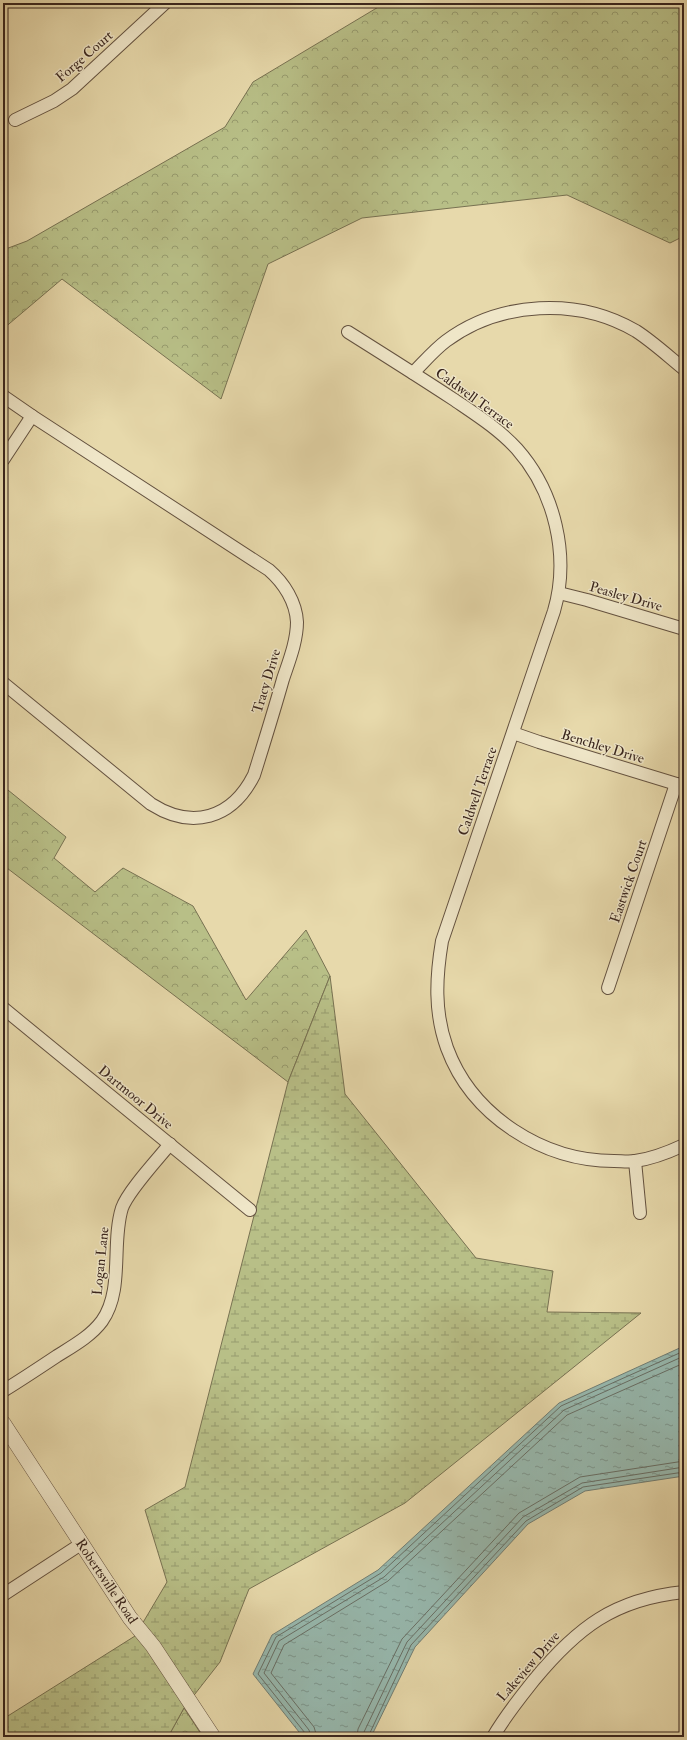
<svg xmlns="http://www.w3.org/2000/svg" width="687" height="1740" font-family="'IM FELL Double Pica',serif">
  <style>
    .forest { fill: url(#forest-crowns); stroke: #787252 }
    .wetland { fill: url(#wetland-marsh); stroke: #787252 }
    .water { fill: url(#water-ripples); stroke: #717e75 }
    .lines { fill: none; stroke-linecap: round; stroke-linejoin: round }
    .shore { stroke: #686f66; stroke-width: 1 }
    .minor-casing { stroke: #645240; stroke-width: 14 }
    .tertiary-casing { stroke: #645240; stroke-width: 16 }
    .minor { stroke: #efe6c8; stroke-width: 12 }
    .tertiary { stroke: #efe6c8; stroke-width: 15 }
    .labels { text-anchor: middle; stroke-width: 3; stroke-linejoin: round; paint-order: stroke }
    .street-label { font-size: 14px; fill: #39251d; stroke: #efe6c8 }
  </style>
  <defs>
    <pattern id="forest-crowns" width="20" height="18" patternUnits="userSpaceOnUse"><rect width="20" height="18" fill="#b8bf87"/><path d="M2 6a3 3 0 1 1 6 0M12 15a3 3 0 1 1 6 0" fill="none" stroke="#979b6e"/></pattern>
    <pattern id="wetland-marsh" width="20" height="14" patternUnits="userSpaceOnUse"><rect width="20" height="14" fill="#b8bf87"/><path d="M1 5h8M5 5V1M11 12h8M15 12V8" fill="none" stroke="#979b6e"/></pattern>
    <pattern id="water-ripples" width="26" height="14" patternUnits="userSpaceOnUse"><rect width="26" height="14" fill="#97b9af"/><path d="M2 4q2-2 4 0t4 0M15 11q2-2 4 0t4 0" fill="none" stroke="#7c968e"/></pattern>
  </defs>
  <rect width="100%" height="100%" fill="#e7d9ab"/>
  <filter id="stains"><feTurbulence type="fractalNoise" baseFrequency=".005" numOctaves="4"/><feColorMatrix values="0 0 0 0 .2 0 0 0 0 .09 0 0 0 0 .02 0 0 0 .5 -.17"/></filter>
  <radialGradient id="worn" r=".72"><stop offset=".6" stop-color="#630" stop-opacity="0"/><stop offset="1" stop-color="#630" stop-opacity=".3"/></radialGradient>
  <g class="forest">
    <path d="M 385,3 L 684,3 L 684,236 L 670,243 L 567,195 L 362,218 L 268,264 L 221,399 L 62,279 L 3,329 L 3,250 L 27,241 L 225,127 L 253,82 Z"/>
    <path d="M 3,786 L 66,837 L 54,858 L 95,892 L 123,868 L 193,906 L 246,1000 L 306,930 L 330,976 L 288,1082 L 3,865 Z"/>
    <path d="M 184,1708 L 203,1737 L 168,1737 Z"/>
  </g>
  <path class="wetland" d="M 330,976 L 345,1094 L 476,1258 L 553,1271 L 547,1312 L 641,1313 L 405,1503 L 249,1589 L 220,1662 L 184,1708 L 168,1737 L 3,1737 L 3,1719 L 135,1636 L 167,1582 L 145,1510 L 185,1487 L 288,1082 Z"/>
  <path class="water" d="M 684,1346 L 684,1476 L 585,1491 L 528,1524 L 415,1647 L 371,1737 L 303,1737 L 253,1674 L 272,1635 L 378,1570 L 559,1403 Z"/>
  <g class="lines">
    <g class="shore">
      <path d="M 306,1737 L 305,1733 L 258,1674 L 276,1637 L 381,1573 L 561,1406 L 684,1351"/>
      <path d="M 311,1737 L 309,1730 L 264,1673 L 279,1641 L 384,1577 L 564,1410 L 684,1356"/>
      <path d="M 317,1737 L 314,1727 L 271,1673 L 284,1645 L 388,1581 L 567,1415 L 684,1363"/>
      <path d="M 357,1737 L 358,1729 L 402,1639 L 519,1513 L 580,1477 L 684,1461"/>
      <path d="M 363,1737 L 364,1732 L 407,1642 L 523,1517 L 582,1483 L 684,1467"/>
      <path d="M 368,1737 L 411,1645 L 526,1521 L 583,1487 L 684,1472"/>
    </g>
    <defs>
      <g id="minor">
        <path d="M 15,120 L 54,101 L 72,89 L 165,3"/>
        <path d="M 348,332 C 383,354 418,376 453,399 C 475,414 499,429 517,449 C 555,492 570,556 554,611 L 442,941 C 436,977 434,1012 447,1048 C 472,1116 543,1161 614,1161 C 621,1161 629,1162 635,1161 C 651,1159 669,1152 684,1145"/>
        <path d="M 413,373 C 424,362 434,350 446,341 C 500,301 578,297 636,331 C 653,342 668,356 684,369"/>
        <path d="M 3,396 L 32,416"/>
        <path d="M 3,460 L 32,416 L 269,570 C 284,583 296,602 297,622 C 297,641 289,661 283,679 C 274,711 264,743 254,775 C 232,819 192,830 151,804 L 3,683"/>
        <path d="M 559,593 L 587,600 L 684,629"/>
        <path d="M 513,733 L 539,742 L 683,786"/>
        <path d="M 608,988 L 676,784"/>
        <path d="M 3,1008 L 250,1210"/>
        <path d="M 635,1161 L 640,1213"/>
        <path d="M 3,1391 C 21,1380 39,1368 57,1356 C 73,1346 91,1336 102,1321 C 124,1290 111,1243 122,1208 C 128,1191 157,1160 170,1144"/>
        <path d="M 3,1595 L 81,1544"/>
        <path d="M 493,1737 C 505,1716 519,1699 534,1680 C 577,1628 614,1599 684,1592"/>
      </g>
      <path id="tertiary" d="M 3,1423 L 130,1618 L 153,1646 L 213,1737"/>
    </defs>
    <use href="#minor" class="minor-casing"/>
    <use href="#tertiary" class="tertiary-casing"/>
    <use href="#minor" class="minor"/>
    <use href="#tertiary" class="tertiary"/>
  </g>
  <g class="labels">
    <g class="street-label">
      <text transform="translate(84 56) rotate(-41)" y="5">Forge Court</text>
      <text transform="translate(475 398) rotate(36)" y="5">Caldwell Terrace</text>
      <text transform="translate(626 596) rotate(16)" y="5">Peasley Drive</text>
      <text transform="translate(266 681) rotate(-73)" y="5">Tracy Drive</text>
      <text transform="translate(603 746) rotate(17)" y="5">Benchley Drive</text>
      <text transform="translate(477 791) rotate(-71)" y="5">Caldwell Terrace</text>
      <text transform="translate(628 881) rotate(-71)" y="5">Eastwick Court</text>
      <text transform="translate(136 1097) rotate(39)" y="5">Dartmoor Drive</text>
      <text transform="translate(100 1261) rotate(-84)" y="5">Logan Lane</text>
      <text transform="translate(107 1581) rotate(56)" y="5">Robertsville Road</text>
      <text transform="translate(528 1666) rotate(-49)" y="5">Lakeview Drive</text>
    </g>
  </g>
  <rect width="687" height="1740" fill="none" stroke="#e7d9ab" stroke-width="16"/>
  <rect x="4" y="4" width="679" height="1732" fill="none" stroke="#39251d" stroke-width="2"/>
  <rect x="8" y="8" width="671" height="1724" fill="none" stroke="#39251d"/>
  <rect width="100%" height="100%" filter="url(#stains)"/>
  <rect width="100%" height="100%" fill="url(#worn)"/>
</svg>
